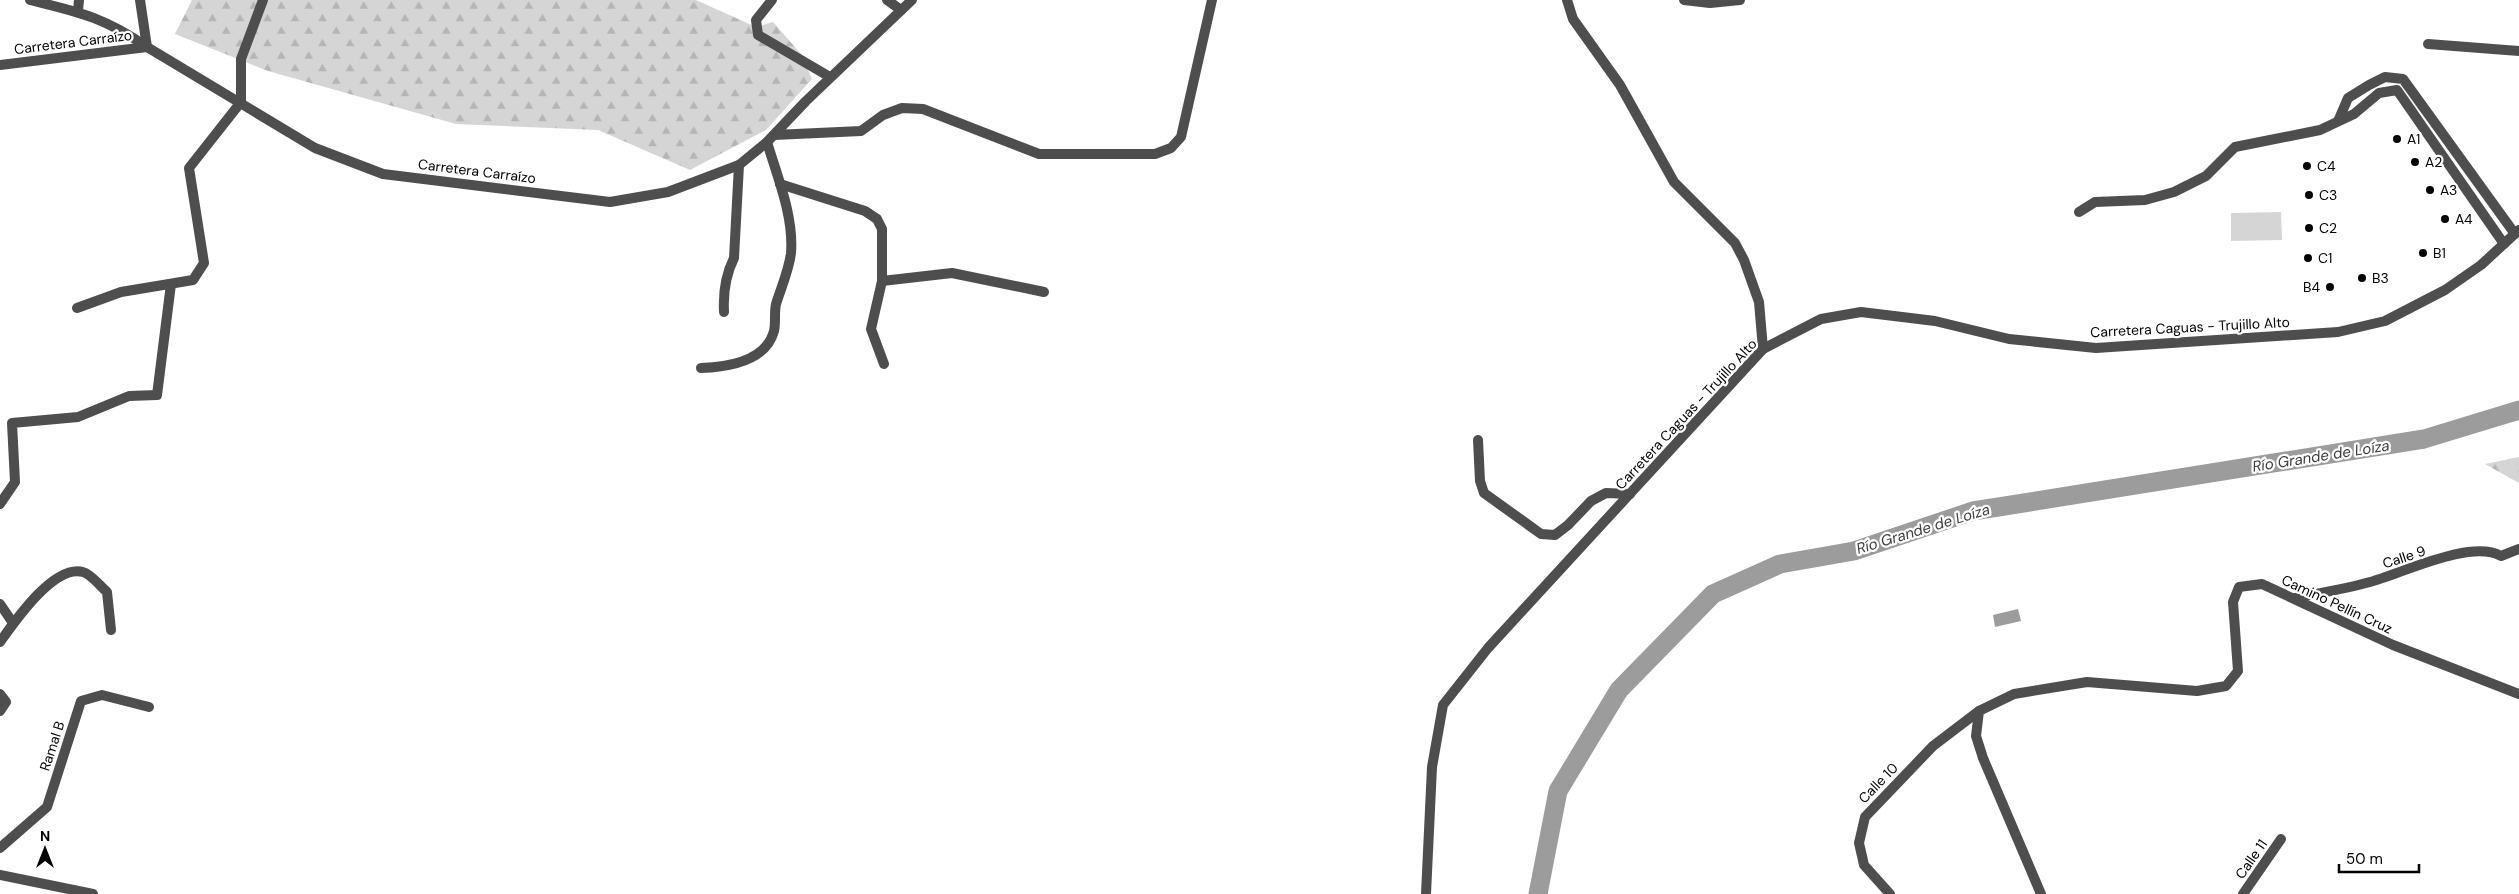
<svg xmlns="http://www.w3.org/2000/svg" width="2519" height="894" font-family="'DM Sans',sans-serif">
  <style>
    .green { fill: #d5d5d5 }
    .forest { fill: url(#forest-firs) }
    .water { fill: #9c9c9c }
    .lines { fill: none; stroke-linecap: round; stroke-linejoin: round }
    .river { stroke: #9c9c9c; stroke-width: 19 }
    .minor { stroke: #4e4e4e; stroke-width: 10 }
    .tertiary { stroke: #4e4e4e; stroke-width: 10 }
    .poi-dot { fill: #000; stroke: #fff; stroke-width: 2 }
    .labels { text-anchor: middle; stroke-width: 4.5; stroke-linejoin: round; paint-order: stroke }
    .street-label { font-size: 14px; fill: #000; stroke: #fff }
    .poi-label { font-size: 14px; fill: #000; stroke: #fff; text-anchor: start }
    .water-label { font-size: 15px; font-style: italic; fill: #3d3d3d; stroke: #fff }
  </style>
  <defs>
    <pattern id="forest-firs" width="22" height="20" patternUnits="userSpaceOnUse" patternTransform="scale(1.25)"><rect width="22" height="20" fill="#d5d5d5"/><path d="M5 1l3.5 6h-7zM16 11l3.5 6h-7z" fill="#b5b5b5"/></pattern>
  </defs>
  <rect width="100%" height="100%" fill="#fff"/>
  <path class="green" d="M 2281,212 L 2282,240 L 2231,241 L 2231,213 Z"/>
  <g class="forest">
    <path d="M 192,0 L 696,0 L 756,27 L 773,22 L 801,54 L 812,79 L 766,130 L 690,170 L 598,130 L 456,124 L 268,71 L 175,34 Z"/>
    <path d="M 2519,457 L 2519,483 L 2485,464 Z"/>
  </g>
  <path class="water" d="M 2018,609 L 2021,621 L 1995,627 L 1993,615 Z"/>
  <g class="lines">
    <path class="river" d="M 1538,894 L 1558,791 L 1619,690 L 1713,594 L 1780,564 L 1854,551 L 1973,511 L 2424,439 L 2519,410"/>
    <g class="minor">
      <path d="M 30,0 C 78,12 104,17 147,47"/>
      <path d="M 140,0 L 147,47"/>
      <path d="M 772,0 L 756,20 L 758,35 L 830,77"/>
      <path d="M 887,0 L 901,10"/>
      <path d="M 1567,0 L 1573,19 L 1620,85 L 1674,182 L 1735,243 L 1744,260 L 1759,302 L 1763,349"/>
      <path d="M 1684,0 L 1710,3 L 1740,0"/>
      <path d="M 78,11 L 79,0"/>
      <path d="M 2428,44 L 2519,51"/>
      <path d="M 2339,119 L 2348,98 L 2369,85 L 2385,77 L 2403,79 L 2515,234"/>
      <path d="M 774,135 L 861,131 L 883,115 L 902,108 L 923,109 L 1039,154 L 1155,154 L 1171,148 L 1181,137 L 1212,0"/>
      <path d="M 780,184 L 865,211 L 877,219 L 882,229 L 882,281 L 871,329 L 884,364"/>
      <path d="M 2079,212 L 2095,202 L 2145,200 L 2174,192 L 2206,176 L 2235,147 L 2320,130 L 2354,114 L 2379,93 L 2397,90 L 2504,244"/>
      <path d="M 882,281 L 952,273 L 1044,292"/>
      <path d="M 77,308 L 121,292 L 193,280 L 204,263 L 189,168 L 241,102 L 241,59 L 263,0"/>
      <path d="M 724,312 C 723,293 725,276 734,258 L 739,165"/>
      <path d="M 701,368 C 728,367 766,361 774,331 C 776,322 774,313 776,304 C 781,288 789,270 791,253 C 794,216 777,176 767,142"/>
      <path d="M 1478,440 L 1480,481 L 1484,493 L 1541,534 L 1555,535 L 1568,525 L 1591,501 L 1606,493 L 1630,494"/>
      <path d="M 0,504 L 15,482 L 12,423 L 78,417 L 129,396 L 157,395 L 171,284"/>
      <path d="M 2295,598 C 2320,593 2345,589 2370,582 C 2403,573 2471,539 2501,556 L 2519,549"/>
      <path d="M 0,604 L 13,623"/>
      <path d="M 0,642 C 15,621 54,564 83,572 C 91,574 100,586 107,592 L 111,630"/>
      <path d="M 0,694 L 6,702 L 0,711"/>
      <path d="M 0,848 L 47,807 L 81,701 L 102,695 L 149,707"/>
      <path d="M 0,875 L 93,894"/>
      <path d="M 1890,894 L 1864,865 L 1859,843 L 1865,817 L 1933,746 L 1979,711"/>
      <path d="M 2041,894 L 1983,758 L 1976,736 L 1979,711 L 2014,694 L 2087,682 L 2197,691 L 2226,686 L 2238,671 L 2233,602 L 2239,587 L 2262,584 L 2393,645 L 2519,694"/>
      <path d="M 2243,894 L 2281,839"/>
    </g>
    <g class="tertiary">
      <path d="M 0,65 L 147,47 L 315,148 L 383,174 L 610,202 L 668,192 L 739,165 L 767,142 L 806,101 L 912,0"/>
      <path d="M 1426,894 L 1432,767 L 1443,705 L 1488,648 L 1763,349 L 1821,319 L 1861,312 L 1935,321 L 2009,339 L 2096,348 L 2338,332 L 2385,321 L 2445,290 L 2481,265 L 2519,230"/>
    </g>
  </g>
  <g class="poi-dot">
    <circle cx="2397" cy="139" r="5"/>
    <circle cx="2415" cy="162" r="5"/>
    <circle cx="2307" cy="166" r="5"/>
    <circle cx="2430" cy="190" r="5"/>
    <circle cx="2309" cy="195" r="5"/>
    <circle cx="2445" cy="219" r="5"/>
    <circle cx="2309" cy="228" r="5"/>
    <circle cx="2423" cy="253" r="5"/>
    <circle cx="2308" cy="258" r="5"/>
    <circle cx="2362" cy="278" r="5"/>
    <circle cx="2330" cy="287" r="5"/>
  </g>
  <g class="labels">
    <g class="street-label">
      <text transform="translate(73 42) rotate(-7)" y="5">Carretera Carraízo</text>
      <text transform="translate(477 171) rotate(7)" y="5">Carretera Carraízo</text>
      <text transform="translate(2190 327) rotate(-3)" y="5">Carretera Caguas - Trujillo Alto</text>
      <text transform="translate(1686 414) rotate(-47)" y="5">Carretera Caguas - Trujillo Alto</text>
      <text transform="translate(2404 557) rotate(-18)" y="5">Calle 9</text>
      <text transform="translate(2337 604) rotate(25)" y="5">Camino Pellín Cruz</text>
      <text transform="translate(52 746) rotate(-72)" y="5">Ramal B</text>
      <text transform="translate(1878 783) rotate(-46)" y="5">Calle 10</text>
      <text transform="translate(2251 859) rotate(-55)" y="5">Calle 11</text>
    </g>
    <g class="poi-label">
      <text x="2407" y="144">A1</text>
      <text x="2425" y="167">A2</text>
      <text x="2317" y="171">C4</text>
      <text x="2440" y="195">A3</text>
      <text x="2319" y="200">C3</text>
      <text x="2455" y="224">A4</text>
      <text x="2319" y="233">C2</text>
      <text x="2433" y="258">B1</text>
      <text x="2318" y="263">C1</text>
      <text x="2372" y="283">B3</text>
      <text x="2320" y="292" text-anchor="end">B4</text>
    </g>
    <g class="water-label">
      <text transform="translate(2321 456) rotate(-9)" y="5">Río Grande de Loíza</text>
      <text transform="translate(1923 529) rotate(-17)" y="5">Río Grande de Loíza</text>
    </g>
  </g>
  <g transform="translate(45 849)" stroke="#ffffff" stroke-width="4" paint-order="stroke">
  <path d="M0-4L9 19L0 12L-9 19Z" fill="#000000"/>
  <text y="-8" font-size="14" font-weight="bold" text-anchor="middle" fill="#000000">N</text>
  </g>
  <path d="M2339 864v8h80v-8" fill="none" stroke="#000000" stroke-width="2.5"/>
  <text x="2346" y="864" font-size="15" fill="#000000" stroke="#ffffff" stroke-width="4" paint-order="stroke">50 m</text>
</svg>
